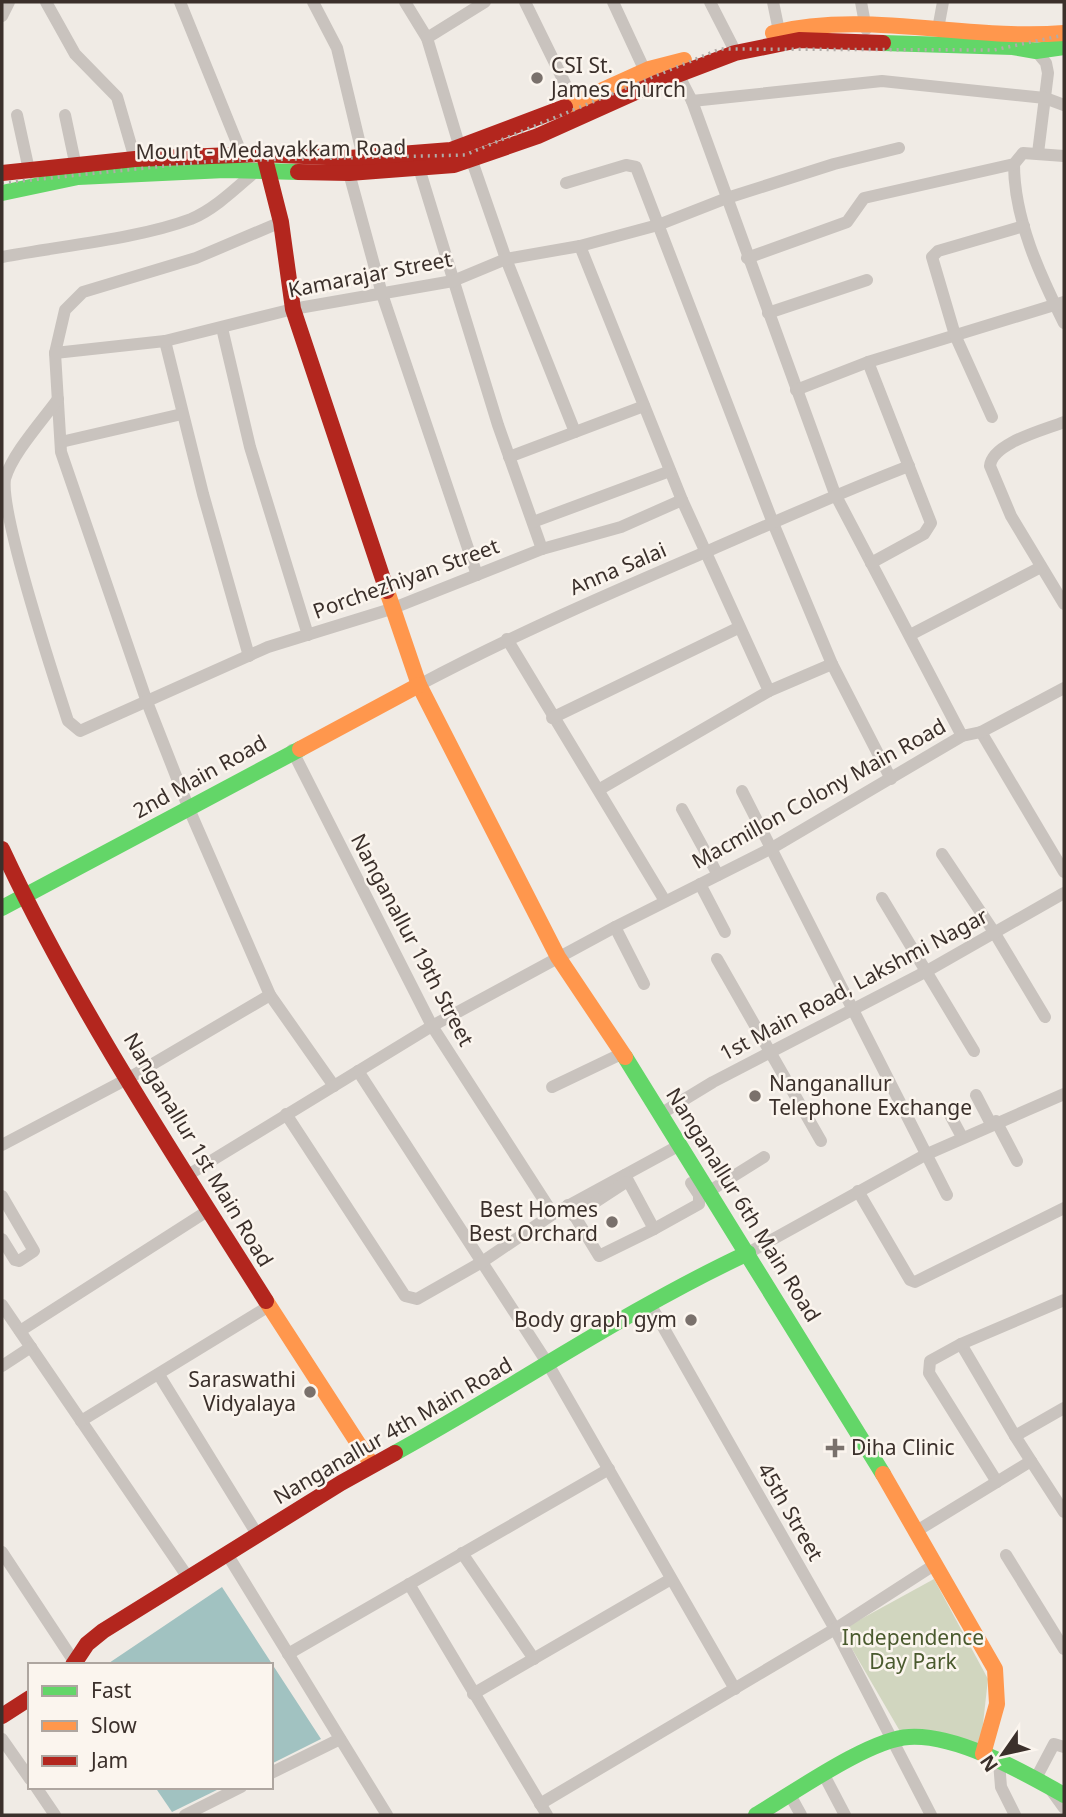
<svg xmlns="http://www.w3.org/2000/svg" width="1066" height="1817" font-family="'Noto Sans',sans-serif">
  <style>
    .green { fill: #d1d6bf }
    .water { fill: #a1c2c1 }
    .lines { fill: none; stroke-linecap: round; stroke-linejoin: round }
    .street { stroke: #c9c3be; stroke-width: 12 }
    .fast { stroke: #63d668; stroke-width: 16 }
    .slow { stroke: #ff974d; stroke-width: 16 }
    .jam { stroke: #b3261e; stroke-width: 16 }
    .rail { stroke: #b1aca8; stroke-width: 3.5; stroke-dasharray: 2 5; stroke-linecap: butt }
    .poi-dot { fill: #7a716c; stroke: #fbf5ee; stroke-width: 2.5 }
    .labels { text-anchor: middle; stroke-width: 5; stroke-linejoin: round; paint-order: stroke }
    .poi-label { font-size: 21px; fill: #3b302b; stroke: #fbf5ee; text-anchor: start }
    .street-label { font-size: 21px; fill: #3b302b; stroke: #fbf5ee }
    .park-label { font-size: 21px; fill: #4a5a2e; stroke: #fbf5ee }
  </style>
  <rect width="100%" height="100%" fill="#f0ebe5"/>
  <path class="green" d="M 934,1579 L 988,1679 L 980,1751 L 901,1733 L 841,1630 Z"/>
  <g class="water">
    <path d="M 222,1587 L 321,1739 L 271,1764 L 271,1665 L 106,1665 Z"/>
    <path d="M 155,1787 L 223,1787 L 172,1812 Z"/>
  </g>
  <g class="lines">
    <g class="street">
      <path d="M 46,2 L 75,54 L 117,97 L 135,159"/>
      <path d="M 180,2 L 242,155"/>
      <path d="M 313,2 L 337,48 L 363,157"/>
      <path d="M 405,2 L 427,38 L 460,148"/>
      <path d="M 525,2 L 575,104"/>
      <path d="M 613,2 L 645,71"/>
      <path d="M 710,2 L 732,45"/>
      <path d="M 773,2 L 779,31"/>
      <path d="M 861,2 L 866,29"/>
      <path d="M 2,16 L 9,2"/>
      <path d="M 938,29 L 943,2"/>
      <path d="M 427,38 L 485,2"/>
      <path d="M 1037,46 L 1036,51 L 1046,63 L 1048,73 L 1038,153"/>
      <path d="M 673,71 L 678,74 L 692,101 L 835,494 L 962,736"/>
      <path d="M 692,101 L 882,81 L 1045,98 L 1064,105"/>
      <path d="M 17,115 L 29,170"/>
      <path d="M 65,115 L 76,167"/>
      <path d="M 472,161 L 506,259 L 575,432"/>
      <path d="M 1014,164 C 1014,219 1040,275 1064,323"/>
      <path d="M 419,168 L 498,425 L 542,549"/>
      <path d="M 349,173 L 382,294 L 477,575"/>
      <path d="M 566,183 L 626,165 L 636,167 L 773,523 L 832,664 L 891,779"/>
      <path d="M 281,222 L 196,258 L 83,292 L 65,310 L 55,353 L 61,452 L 147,702 L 189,809 L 270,995 L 334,1086"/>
      <path d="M 580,246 L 682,500 L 769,691"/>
      <path d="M 2,257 C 59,246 138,239 191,219 C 215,209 236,188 256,171"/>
      <path d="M 747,258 L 847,222 L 864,198 L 1014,164 L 1023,153 L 1064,156"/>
      <path d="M 768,313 L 867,280"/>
      <path d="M 222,328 L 250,447 L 308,635"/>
      <path d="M 165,341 L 203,494 L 249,656"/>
      <path d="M 55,353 L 165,341 L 293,309 L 453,281 L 506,259 L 580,246 L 658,225 L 727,198 L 834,164 L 899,148"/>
      <path d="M 868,362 L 931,523 L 924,534 L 871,563"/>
      <path d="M 796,390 L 868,362 L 1064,302"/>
      <path d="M 58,399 C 42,421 12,454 5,479 C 0,514 54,678 68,721 L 80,731 L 268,647 L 391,609 L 542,549 L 621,527 L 682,500"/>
      <path d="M 992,417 L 955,335 L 932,257 L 938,251 L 1024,226"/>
      <path d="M 1064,422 C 1044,430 992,443 990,466 L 1011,516 L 1064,604"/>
      <path d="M 61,442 L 182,414"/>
      <path d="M 509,457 L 644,406"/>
      <path d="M 533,522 L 670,471"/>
      <path d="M 910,635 L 1041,567"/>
      <path d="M 507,639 L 665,901"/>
      <path d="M 419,685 C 513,635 610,593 708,551 C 775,522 841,492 909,466"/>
      <path d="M 552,718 L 738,628"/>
      <path d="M 981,732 L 1064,872"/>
      <path d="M 292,750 L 432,1026 L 553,1214"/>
      <path d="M 600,789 L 769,691 L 832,664"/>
      <path d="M 742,791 L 947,1195"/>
      <path d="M 682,809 L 718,875"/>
      <path d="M 942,854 L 994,932 L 1045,1017"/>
      <path d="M 700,884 L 725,932"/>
      <path d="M 882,898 L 974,1051"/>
      <path d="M 615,927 L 644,984"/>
      <path d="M 717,959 L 821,1141"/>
      <path d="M 358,1071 L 548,1364 L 735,1689"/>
      <path d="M 552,1087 L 621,1054"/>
      <path d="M 976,1095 L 991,1124"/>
      <path d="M 948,1111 L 962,1137"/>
      <path d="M 662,1113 L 713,1082 L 927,971 L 1064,893"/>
      <path d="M 286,1114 L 405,1296 L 417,1299 L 482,1262 L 553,1214 L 678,1146"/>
      <path d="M 996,1121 L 1017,1161"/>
      <path d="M 2,1145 L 129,1078 L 270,995"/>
      <path d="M 188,1175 L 432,1026 L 615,927 L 772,848 L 962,736 L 981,732 L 1064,688"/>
      <path d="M 858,1191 L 910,1280 L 915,1282 L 1064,1208"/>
      <path d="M 708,1192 L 764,1157"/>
      <path d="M 2,1196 L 34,1251 L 19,1261 L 15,1260 L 2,1239"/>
      <path d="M 568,1205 L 599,1256 L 654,1229 L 625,1175"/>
      <path d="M 574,1216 L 626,1182"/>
      <path d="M 654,1229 L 699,1204 L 699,1195 L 691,1183"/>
      <path d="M 748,1253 L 925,1155 L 1064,1094"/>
      <path d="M 650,1304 L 835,1629 L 931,1815"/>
      <path d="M 2,1305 L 187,1576"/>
      <path d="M 20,1331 L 209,1210"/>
      <path d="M 961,1344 L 1015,1436"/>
      <path d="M 2,1366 L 31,1347"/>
      <path d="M 159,1375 L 257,1534"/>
      <path d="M 81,1421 L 269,1306"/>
      <path d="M 1031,1461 L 1015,1436 L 1064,1408"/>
      <path d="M 997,1482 L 929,1373 L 930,1361 L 961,1344 L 1064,1300"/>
      <path d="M 915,1532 L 1031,1461 L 1064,1512"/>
      <path d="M 2,1552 L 75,1663"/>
      <path d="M 462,1553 L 534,1659"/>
      <path d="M 227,1554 L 387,1815"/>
      <path d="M 1006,1555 L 1064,1649"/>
      <path d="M 409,1584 L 547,1815"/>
      <path d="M 288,1654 L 609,1469"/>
      <path d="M 473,1694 L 671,1579"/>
      <path d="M 2,1739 L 30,1779"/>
      <path d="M 999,1762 L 1001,1787 L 1015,1815"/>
      <path d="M 271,1773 L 340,1739"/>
      <path d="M 824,1775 L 845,1815"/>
      <path d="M 1035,1780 L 1054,1744 L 1064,1747"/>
      <path d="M 36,1787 L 55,1815"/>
      <path d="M 1051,1790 L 1064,1808"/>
      <path d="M 790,1795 L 801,1815"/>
      <path d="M 540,1804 L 835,1629 L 934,1565"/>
      <path d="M 185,1815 L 241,1787"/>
    </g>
    <g class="fast">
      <path d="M 883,43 L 1013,47 L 1036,51 L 1064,47"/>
      <path d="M 2,193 L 78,177 L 225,170 L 298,172"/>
      <path d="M 2,908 L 300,749"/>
      <path d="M 625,1057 L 883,1474"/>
      <path d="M 395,1453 C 513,1388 626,1310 748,1253"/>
      <path d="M 756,1815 C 792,1794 869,1739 909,1737 C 957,1734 1023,1772 1064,1795"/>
    </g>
    <g class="slow">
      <path d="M 773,33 C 866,10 969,41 1064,33"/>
      <path d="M 565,107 L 649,69 L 684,60"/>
      <path d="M 387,591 L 419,685 L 558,957 L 625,1057"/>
      <path d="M 300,749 L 419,685"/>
      <path d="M 266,1301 L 372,1465"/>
      <path d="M 883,1474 L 995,1669 L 997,1704 L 983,1754"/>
    </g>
    <g class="jam">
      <path d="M 265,159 L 281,222 L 293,309 L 387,591"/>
      <path d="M 298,172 L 349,173 L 454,165 L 538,136 L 656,83 L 735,53 L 799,40 L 883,43"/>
      <path d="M 2,173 L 135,159 L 259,154 L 349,158 L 451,150 L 565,107"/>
      <path d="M 2,849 C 75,1006 174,1155 266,1301"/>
      <path d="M 73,1665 L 87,1644 L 103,1631 L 341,1483 L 395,1453"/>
      <path d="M 2,1716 L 30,1698"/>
    </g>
    <path class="rail" d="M 2,183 L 213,161 L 465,155 L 720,49 L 994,50 L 1064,35"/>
  </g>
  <g class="poi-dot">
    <circle cx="537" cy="78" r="7"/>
    <circle cx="755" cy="1096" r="7"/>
    <circle cx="612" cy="1222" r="7"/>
    <circle cx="691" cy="1320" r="7"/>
    <circle cx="310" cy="1392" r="7"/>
    <path d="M831.5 1437.5h7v7h7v7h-7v7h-7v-7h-7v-7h7z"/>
  </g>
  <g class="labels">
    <g class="poi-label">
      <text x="551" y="73">CSI St.<tspan x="551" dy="24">James Church</tspan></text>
      <text x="769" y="1091">Nanganallur<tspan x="769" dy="24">Telephone Exchange</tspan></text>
      <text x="598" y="1217" text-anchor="end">Best Homes<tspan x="598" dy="24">Best Orchard</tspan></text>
      <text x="677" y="1327" text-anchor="end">Body graph gym</text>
      <text x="296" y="1387" text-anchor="end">Saraswathi<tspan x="296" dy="24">Vidyalaya</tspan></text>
      <text x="851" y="1455">Diha Clinic</text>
    </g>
    <g class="street-label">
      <text transform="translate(271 150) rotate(-1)" y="7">Mount - Medavakkam Road</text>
      <text transform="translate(370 275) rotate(-11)" y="7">Kamarajar Street</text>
      <text transform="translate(618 569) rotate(-23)" y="7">Anna Salai</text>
      <text transform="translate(406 579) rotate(-20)" y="7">Porchezhiyan Street</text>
      <text transform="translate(200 777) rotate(-29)" y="7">2nd Main Road</text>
      <text transform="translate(819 794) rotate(-29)" y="7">Macmillon Colony Main Road</text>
      <text transform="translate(412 940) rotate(62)" y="7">Nanganallur 19th Street</text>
      <text transform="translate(854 985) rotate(-28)" y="7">1st Main Road, Lakshmi Nagar</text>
      <text transform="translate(198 1150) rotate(59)" y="7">Nanganallur 1st Main Road</text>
      <text transform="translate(743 1205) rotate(58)" y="7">Nanganallur 6th Main Road</text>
      <text transform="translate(393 1431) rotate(-30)" y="7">Nanganallur 4th Main Road</text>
      <text transform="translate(790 1512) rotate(60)" y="7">45th Street</text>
    </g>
    <g class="park-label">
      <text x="913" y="1645">Independence<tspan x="913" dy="24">Day Park</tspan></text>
    </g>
  </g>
  <rect width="1066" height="1817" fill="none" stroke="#3b302b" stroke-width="7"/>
  <rect x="28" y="1663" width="245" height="126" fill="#fbf5ee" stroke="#aea6a0" stroke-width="2"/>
  <rect x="42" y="1686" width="35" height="10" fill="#63d668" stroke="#aea6a0" stroke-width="2"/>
  <text x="91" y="1698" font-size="21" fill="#3b302b">Fast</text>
  <rect x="42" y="1721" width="35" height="10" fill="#ff974d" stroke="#aea6a0" stroke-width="2"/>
  <text x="91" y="1733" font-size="21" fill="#3b302b">Slow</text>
  <rect x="42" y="1756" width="35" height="10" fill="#b3261e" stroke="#aea6a0" stroke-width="2"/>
  <text x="91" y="1768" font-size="21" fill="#3b302b">Jam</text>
  <g transform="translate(1003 1754) rotate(236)" stroke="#fbf5ee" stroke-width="5" paint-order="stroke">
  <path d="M0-5L12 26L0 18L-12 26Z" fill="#3b302b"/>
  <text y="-10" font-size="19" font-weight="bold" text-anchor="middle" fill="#3b302b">N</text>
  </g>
</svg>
